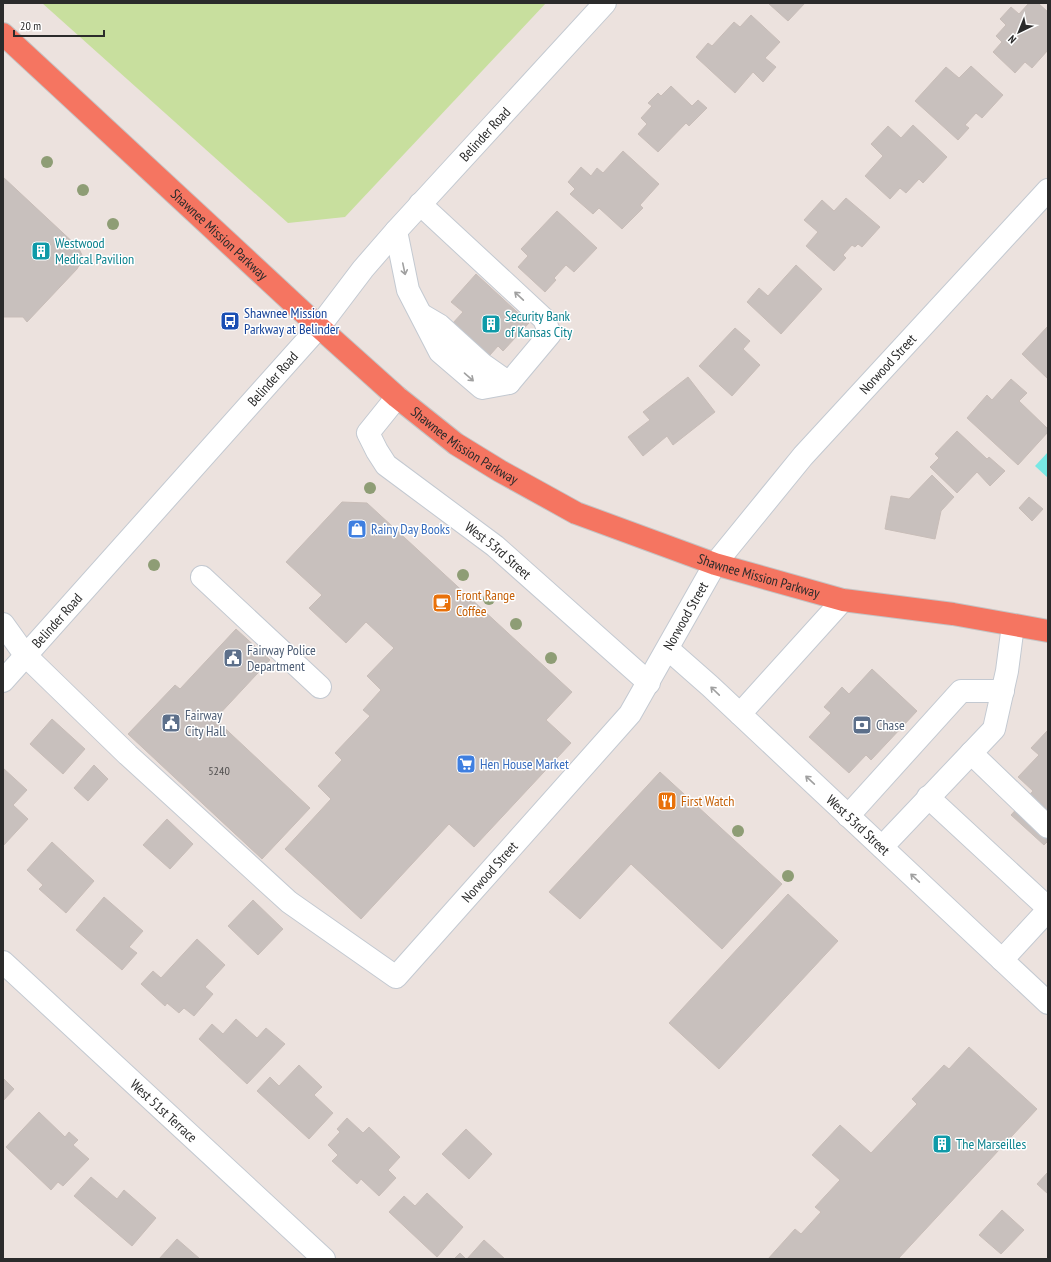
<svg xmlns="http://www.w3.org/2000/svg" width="1051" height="1262" font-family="'PT Sans Narrow',sans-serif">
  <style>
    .green { fill: #c8df9e }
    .water { fill: #78e8e4 }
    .building { fill: #c8c0bd; stroke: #c8bdb8 }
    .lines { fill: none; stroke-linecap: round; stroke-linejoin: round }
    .minor-casing { stroke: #c3c9d1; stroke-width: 24 }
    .highway-casing { stroke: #c4c4c4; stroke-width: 24 }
    .minor { stroke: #fff; stroke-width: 22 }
    .highway { stroke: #f57561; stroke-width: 22 }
    .tree { fill: #8e9d75 }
    .oneway { stroke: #a0a0a0 }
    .labels { text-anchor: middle; stroke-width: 3; stroke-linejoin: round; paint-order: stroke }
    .number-label { font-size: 12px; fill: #525050 }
    .street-label { font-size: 14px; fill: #2b2b2b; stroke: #fff }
    .culture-label { font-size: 14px; fill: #0d838f; stroke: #fff; text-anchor: start }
    .transit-label { font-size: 14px; fill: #164399; stroke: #fff; text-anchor: start }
    .shop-label { font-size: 14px; fill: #366cbe; stroke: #fff; text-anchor: start }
    .food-label { font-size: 14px; fill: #c56008; stroke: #fff; text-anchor: start }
    .service-label { font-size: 14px; fill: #4e5e75; stroke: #fff; text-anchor: start }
  </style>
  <rect width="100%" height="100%" fill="#ece2de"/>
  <path class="green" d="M 42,3 L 546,3 L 345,217 L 288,223 Z"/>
  <path class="water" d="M 1048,452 L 1048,478 L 1035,466 Z"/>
  <g class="building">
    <path d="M 768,3 L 805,3 L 788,21 Z"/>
    <path d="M 1029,3 L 1038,3 L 1048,12 L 1048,50 L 1032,68 L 1025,62 L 1015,73 L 993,52 L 1002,42 L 996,36 L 1006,25 L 1000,19 L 1011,7 L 1019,14 Z"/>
    <path d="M 751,15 L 780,42 L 765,58 L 776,67 L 763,82 L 753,72 L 735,93 L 696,57 L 708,43 L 712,46 L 734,22 L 740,27 Z"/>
    <path d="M 971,66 L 1003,95 L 982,118 L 976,113 L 965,125 L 969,128 L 958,140 L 915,101 L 946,67 L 959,78 Z"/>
    <path d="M 671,86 L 692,106 L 698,100 L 707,108 L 689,126 L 686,123 L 658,152 L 638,134 L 647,124 L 641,118 L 652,106 L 648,103 L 658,93 L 661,96 Z"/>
    <path d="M 913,125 L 947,157 L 923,183 L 919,179 L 906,193 L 900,188 L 890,199 L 865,176 L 883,156 L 871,144 L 888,126 L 901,138 Z"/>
    <path d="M 623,151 L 659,184 L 640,205 L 643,208 L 622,229 L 599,208 L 593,214 L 570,194 L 575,189 L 568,182 L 581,167 L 591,176 L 597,168 L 603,173 Z"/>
    <path d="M 3,177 L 78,247 L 82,255 L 81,262 L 77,269 L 27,322 L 23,317 L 3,317 Z"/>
    <path d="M 846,198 L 880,227 L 862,247 L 858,244 L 855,247 L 852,245 L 843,255 L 846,258 L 834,271 L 806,246 L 818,232 L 804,220 L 822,200 L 834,211 Z"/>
    <path d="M 557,211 L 597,248 L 574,272 L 566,265 L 554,278 L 556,280 L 545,292 L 518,267 L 528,256 L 521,249 Z"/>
    <path d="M 796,265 L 822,289 L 781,334 L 747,302 L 759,288 L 768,296 Z"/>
    <path d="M 476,274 L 529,323 L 503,351 L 498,346 L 474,373 L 452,324 L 463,312 L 451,302 Z"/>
    <path d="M 1048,326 L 1048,379 L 1022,354 Z"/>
    <path d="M 735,328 L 750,341 L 743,349 L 760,365 L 732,396 L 699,366 Z"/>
    <path d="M 688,377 L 715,412 L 673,445 L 667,436 L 643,456 L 628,437 L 650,420 L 643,412 Z"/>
    <path d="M 1011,379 L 1027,393 L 1019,401 L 1048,429 L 1048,432 L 1018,465 L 967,418 L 987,395 L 992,400 Z"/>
    <path d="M 957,431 L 987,459 L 989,457 L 1005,471 L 990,486 L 977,472 L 957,493 L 930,467 L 939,458 L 935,454 Z"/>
    <path d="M 932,475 L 954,497 L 941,511 L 935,539 L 885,529 L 891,496 L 909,499 Z"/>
    <path d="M 1029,497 L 1043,509 L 1032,521 L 1019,508 Z"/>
    <path d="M 342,502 L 367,503 L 572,692 L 546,720 L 571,743 L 474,847 L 449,824 L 361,919 L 285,849 L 331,799 L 318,786 L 342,760 L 335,753 L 370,716 L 363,710 L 381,690 L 367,676 L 394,648 L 366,622 L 346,643 L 309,608 L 322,595 L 286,562 Z"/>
    <path d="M 236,629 L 270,660 L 215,719 L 310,808 L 262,859 L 128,734 L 175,685 L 180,689 Z"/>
    <path d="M 872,669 L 917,711 L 871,760 L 866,755 L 849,773 L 809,737 L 831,713 L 824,707 L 842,687 L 849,694 Z"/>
    <path d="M 52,719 L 85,749 L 63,774 L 30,744 Z"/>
    <path d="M 1048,730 L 1048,841 L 1044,845 L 1011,815 L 1033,791 L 1018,777 L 1039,755 L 1031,748 Z"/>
    <path d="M 94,765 L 108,779 L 88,801 L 74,788 Z"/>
    <path d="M 3,768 L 27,790 L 13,805 L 28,819 L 3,846 Z"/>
    <path d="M 660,772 L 782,884 L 722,949 L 631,864 L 580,919 L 549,892 Z"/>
    <path d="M 167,819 L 193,844 L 170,869 L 143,845 Z"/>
    <path d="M 52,842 L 94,881 L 66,913 L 39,889 L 43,885 L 27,870 Z"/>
    <path d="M 788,894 L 838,941 L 719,1069 L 669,1023 Z"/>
    <path d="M 104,897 L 143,931 L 129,947 L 137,953 L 122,970 L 76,930 Z"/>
    <path d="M 253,900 L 283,929 L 258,955 L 228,926 Z"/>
    <path d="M 197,939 L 225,965 L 205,987 L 213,994 L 194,1016 L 184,1008 L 179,1013 L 167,1003 L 165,1006 L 141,984 L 153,971 L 161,978 Z"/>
    <path d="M 236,1019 L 257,1038 L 266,1028 L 285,1044 L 247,1084 L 199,1039 L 212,1024 L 223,1034 Z"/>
    <path d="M 969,1047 L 1037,1109 L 898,1259 L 768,1259 L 795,1229 L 801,1234 L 821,1212 L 815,1207 L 840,1180 L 812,1155 L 840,1125 L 871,1153 L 917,1104 L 912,1099 L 944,1065 L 949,1069 Z"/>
    <path d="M 299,1065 L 322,1087 L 314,1095 L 333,1113 L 309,1139 L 257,1091 L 270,1077 L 279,1086 Z"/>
    <path d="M 3,1078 L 14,1089 L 3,1101 Z"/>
    <path d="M 39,1112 L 65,1137 L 69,1132 L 78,1140 L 73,1145 L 89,1159 L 63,1186 L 58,1182 L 51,1190 L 6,1147 Z"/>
    <path d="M 347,1118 L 363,1133 L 369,1127 L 400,1157 L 388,1170 L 396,1178 L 379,1196 L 361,1179 L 357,1184 L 332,1161 L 338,1155 L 328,1145 L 340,1132 L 337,1129 Z"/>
    <path d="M 466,1129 L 492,1154 L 469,1179 L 442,1154 Z"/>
    <path d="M 1048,1172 L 1048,1194 L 1037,1184 Z"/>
    <path d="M 91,1177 L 117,1199 L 124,1190 L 156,1218 L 132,1246 L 74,1196 Z"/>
    <path d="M 427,1193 L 463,1227 L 437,1257 L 389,1212 L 404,1196 L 415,1206 Z"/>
    <path d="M 1002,1210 L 1024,1230 L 1001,1254 L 979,1235 Z"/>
    <path d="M 177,1239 L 200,1259 L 159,1259 Z"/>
    <path d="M 484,1240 L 505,1259 L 467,1259 Z"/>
    <path d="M 460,1253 L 466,1259 L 454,1259 Z"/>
  </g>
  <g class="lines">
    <defs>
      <g id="minor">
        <path d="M 396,231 L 408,290 L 440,352 L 482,388 L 509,383 L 550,334 L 544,319 L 420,204"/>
        <path d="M 422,315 L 439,325 L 482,364 L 509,383"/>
        <path id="s1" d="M 397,397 L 368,433 L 377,451 L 386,465 L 495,546 L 649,683"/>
        <path d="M 202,577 L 320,687"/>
        <path id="s2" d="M 3,624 L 26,656 L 128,755 L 289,902 L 396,977 L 630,714 L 715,564 L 803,456 L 1048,190"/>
        <path id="s3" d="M 668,649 L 710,686 L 1048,1003"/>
        <path id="s4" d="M 3,681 L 319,327 L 363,269 L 396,231 L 605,3"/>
        <path d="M 740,714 L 843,600"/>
        <path d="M 971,753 L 1048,827"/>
        <path d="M 928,797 L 1048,908"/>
        <path d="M 848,816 L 961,691 L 1003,691"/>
        <path d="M 882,847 L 994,729 L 1007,671 L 1013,625"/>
        <path d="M 1002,960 L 1048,910"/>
        <path id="s5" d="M 3,962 L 324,1259"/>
      </g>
      <g id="highway">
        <path id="s6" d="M 3,34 L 319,327 L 397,397 L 456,444 L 500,471 L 576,513 L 715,564 L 843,600 L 953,614 L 1048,631"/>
      </g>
    </defs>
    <use href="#minor" class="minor-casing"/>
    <use href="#highway" class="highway-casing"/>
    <use href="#minor" class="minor"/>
    <use href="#highway" class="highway"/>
  </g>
  <g class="tree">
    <circle cx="47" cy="162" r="6"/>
    <circle cx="83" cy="190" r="6"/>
    <circle cx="113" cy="224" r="6"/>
    <circle cx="370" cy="488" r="6"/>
    <circle cx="154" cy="565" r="6"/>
    <circle cx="463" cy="575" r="6"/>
    <circle cx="489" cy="599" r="6"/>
    <circle cx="516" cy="624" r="6"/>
    <circle cx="551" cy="658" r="6"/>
    <circle cx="738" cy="831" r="6"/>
    <circle cx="788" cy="876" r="6"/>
  </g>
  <defs><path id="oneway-shaft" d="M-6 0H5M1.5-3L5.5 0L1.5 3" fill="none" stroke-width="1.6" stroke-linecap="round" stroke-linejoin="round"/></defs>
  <g class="oneway">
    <use href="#oneway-shaft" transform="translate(404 269) rotate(78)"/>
    <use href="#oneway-shaft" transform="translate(519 296) rotate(-137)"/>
    <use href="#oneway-shaft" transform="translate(469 377) rotate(41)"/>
    <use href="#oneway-shaft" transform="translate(715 691) rotate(-136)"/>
    <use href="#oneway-shaft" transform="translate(810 780) rotate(-137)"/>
    <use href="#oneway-shaft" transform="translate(915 878) rotate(-137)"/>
  </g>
  <defs>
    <symbol id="building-square" viewBox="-11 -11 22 22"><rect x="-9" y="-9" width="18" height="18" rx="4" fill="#0f9aa8" stroke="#fff"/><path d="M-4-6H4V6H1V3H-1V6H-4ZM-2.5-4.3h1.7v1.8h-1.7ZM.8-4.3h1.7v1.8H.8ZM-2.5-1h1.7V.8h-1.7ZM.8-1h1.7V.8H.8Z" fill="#fff"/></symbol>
    <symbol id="bus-square" viewBox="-11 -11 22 22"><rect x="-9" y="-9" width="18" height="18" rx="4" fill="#1a4fb4" stroke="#fff"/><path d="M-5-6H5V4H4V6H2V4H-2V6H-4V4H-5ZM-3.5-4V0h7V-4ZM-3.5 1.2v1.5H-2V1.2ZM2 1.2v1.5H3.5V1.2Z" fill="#fff"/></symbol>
    <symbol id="shop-square" viewBox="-11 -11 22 22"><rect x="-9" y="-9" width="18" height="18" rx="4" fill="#3f7fe0" stroke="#fff"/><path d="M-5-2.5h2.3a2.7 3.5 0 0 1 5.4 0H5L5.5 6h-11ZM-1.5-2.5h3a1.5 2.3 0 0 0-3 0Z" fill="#fff"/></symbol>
    <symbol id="cafe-square" viewBox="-11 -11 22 22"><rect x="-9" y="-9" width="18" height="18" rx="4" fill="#e8710a" stroke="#fff"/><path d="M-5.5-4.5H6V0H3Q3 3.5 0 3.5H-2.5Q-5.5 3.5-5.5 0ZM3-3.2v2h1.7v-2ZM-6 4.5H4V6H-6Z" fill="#fff"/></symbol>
    <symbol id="civic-square" viewBox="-11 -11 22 22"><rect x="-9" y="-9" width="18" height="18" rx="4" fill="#5c6f8a" stroke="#fff"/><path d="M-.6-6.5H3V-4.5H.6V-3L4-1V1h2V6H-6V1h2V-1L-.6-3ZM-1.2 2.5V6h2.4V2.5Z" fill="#fff"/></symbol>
    <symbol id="bank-square" viewBox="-11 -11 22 22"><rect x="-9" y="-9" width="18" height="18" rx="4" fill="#5c6f8a" stroke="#fff"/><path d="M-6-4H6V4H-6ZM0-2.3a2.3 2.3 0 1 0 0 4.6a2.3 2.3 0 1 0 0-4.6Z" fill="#fff"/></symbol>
    <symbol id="supermarket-square" viewBox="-11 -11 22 22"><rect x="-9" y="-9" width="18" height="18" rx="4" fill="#3f7fe0" stroke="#fff"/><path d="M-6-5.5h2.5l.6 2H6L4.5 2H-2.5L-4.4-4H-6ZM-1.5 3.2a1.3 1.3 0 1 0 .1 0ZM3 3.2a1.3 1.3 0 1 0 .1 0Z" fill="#fff"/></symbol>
    <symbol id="restaurant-square" viewBox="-11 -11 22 22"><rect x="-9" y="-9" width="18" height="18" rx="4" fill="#e8710a" stroke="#fff"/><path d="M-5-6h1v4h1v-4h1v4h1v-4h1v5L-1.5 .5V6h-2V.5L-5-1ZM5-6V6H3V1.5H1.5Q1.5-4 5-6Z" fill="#fff"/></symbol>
  </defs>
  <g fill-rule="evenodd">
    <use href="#building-square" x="30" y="240" width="22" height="22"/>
    <use href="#bus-square" x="219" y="310" width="22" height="22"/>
    <use href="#building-square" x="480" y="313" width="22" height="22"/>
    <use href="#shop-square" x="346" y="518" width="22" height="22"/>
    <use href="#cafe-square" x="431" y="592" width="22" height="22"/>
    <use href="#civic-square" x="222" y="647" width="22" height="22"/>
    <use href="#civic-square" x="160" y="712" width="22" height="22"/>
    <use href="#bank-square" x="851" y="714" width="22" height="22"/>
    <use href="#supermarket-square" x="455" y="753" width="22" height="22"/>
    <use href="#restaurant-square" x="656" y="790" width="22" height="22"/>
    <use href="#building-square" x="931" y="1133" width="22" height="22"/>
  </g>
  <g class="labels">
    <g class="number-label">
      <text x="219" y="775">5240</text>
    </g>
    <g class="street-label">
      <text dy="5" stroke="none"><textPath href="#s4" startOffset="729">Belinder Road</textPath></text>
      <text dy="5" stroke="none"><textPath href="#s6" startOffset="295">Shawnee Mission Parkway</textPath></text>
      <text dy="5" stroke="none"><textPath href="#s2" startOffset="1319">Norwood Street</textPath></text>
      <text dy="5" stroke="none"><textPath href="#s4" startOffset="405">Belinder Road</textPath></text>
      <text dy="5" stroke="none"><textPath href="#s6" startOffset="619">Shawnee Mission Parkway</textPath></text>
      <text dy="5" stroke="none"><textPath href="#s1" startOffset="224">West 53rd Street</textPath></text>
      <text dy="5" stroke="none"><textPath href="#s6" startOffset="943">Shawnee Mission Parkway</textPath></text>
      <text dy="5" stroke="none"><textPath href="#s2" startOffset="995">Norwood Street</textPath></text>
      <text dy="5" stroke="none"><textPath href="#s4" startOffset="81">Belinder Road</textPath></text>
      <text dy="5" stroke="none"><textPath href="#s3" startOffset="259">West 53rd Street</textPath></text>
      <text dy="5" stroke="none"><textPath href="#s2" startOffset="671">Norwood Street</textPath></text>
      <text dy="5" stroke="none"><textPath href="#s5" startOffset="219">West 51st Terrace</textPath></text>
    </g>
    <g class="culture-label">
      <text x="55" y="248">Westwood<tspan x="55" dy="16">Medical Pavilion</tspan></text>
      <text x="505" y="321">Security Bank<tspan x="505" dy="16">of Kansas City</tspan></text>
      <text x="956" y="1149">The Marseilles</text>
    </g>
    <g class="transit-label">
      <text x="244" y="318">Shawnee Mission<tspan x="244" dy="16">Parkway at Belinder</tspan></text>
    </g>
    <g class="shop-label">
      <text x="371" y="534">Rainy Day Books</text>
      <text x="480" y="769">Hen House Market</text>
    </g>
    <g class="food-label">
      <text x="456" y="600">Front Range<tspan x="456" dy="16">Coffee</tspan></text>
      <text x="681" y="806">First Watch</text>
    </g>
    <g class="service-label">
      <text x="247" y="655">Fairway Police<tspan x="247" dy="16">Department</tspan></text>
      <text x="185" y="720">Fairway<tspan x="185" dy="16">City Hall</tspan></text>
      <text x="876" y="730">Chase</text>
    </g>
  </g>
  <rect width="1051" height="1262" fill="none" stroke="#2b2b2b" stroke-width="8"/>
  <g transform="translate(1019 32) rotate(223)" stroke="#ffffff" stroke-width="3" paint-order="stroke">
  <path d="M0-3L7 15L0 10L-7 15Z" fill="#2b2b2b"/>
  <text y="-6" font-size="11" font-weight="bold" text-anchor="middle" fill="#2b2b2b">N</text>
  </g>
  <path d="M14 30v6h90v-6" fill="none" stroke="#2b2b2b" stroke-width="2"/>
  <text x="20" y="30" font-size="12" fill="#2b2b2b" stroke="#ffffff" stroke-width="3" paint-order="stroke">20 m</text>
</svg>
